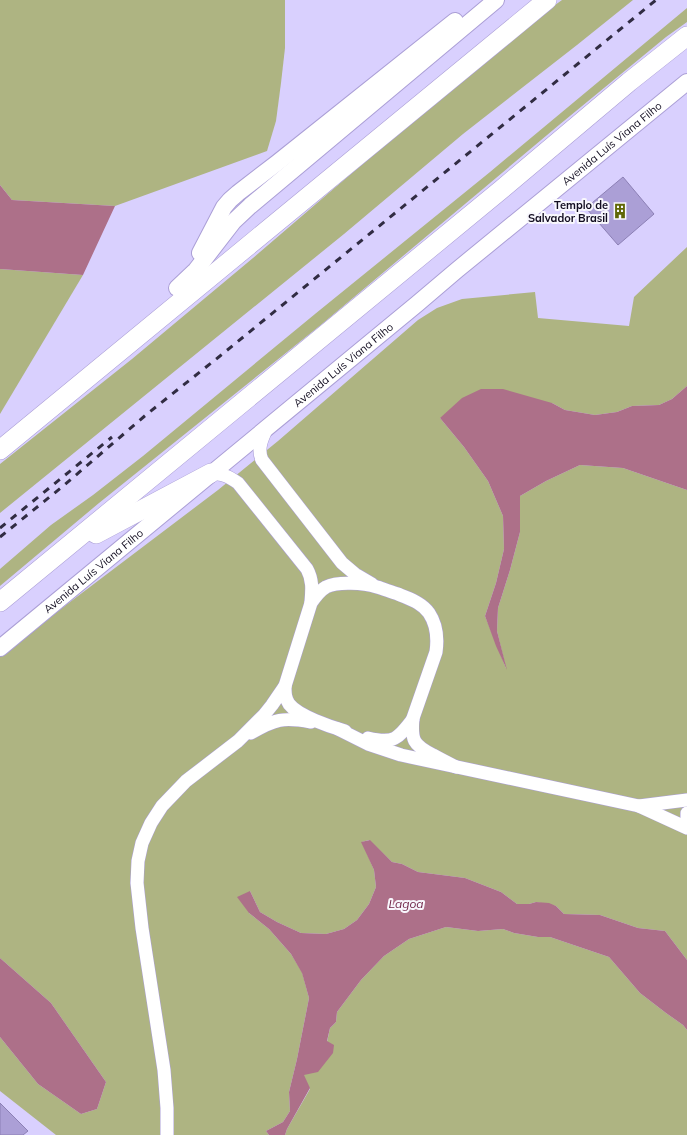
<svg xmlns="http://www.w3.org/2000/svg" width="687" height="1135" font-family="Mulish,sans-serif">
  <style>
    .green { fill: #aeb482 }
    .water { fill: #ad7089 }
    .building { fill: #ab9fd6; stroke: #8c80b5 }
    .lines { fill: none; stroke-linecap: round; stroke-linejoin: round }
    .minor-casing { stroke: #ab9fd6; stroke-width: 14 }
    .major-casing { stroke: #ab9fd6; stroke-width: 18 }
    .highway-casing { stroke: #ab9fd6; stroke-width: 20 }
    .minor { stroke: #fff; stroke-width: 13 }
    .major { stroke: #fff; stroke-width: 16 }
    .highway { stroke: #fff; stroke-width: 19 }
    .rail { stroke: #312c43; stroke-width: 3; stroke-dasharray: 7 7; stroke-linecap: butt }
    .labels { text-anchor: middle; stroke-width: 4; stroke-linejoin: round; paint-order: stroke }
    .street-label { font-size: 11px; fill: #130e21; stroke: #f8f7fd }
    .poi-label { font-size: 11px; font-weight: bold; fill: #130e21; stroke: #f8f7fd; text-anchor: end }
    .water-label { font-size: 12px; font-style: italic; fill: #712649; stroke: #f8f7fd }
  </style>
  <rect width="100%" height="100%" fill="#d9d0fe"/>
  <g class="green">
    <path d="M 0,0 L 285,0 L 285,48 L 281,83 L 276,121 L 267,151 L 115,206 L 12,200 L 0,185 Z"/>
    <path d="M 562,0 L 633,0 L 577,45 L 463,134 L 344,234 L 0,513 L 0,464 L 132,359 L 253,258 L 401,131 L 533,21 Z"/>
    <path d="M 687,8 L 687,22 L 666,37 L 559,125 L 322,324 L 99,503 L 0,586 L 0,569 L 51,525 L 93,495 L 143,456 L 315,314 L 490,172 Z"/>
    <path d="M 687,247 L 687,386 L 672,399 L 659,405 L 632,406 L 617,412 L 595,415 L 565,410 L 552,403 L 440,418 L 464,447 L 488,481 L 503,516 L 504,549 L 496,583 L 485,616 L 506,668 L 497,631 L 498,608 L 510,570 L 520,532 L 520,496 L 546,481 L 580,465 L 623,468 L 687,490 L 687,960 L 665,931 L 638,928 L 600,915 L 564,914 L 556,906 L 536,902 L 529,904 L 517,904 L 501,892 L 465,878 L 418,872 L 402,864 L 392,862 L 369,840 L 362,842 L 374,870 L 376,887 L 369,904 L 357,920 L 344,929 L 326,934 L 301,933 L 277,922 L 260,912 L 250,891 L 249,913 L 269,929 L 291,954 L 302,972 L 309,998 L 297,1059 L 289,1092 L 290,1111 L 283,1122 L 266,1131 L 269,1135 L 56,1135 L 0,1091 L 0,1037 L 38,1084 L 81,1114 L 97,1109 L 106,1082 L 51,1003 L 0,958 L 0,656 L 41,624 L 218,490 L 278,441 L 418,320 L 437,308 L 462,299 L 535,292 L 538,318 L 629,326 L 634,297 Z"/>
    <path d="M 0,269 L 83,275 L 0,414 Z"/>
    <path d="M 446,927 L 478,931 L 503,929 L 514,933 L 538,937 L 550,937 L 609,957 L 640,993 L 666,1013 L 683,1025 L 687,1030 L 687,1135 L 285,1135 L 287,1129 L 310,1089 L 303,1075 L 327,1042 L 330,1028 L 336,1022 L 337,1012 L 361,980 L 384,956 L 409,939 Z"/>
  </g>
  <g class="water">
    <path d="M 0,185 L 12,200 L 115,206 L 83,275 L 0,269 Z"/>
    <path d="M 687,386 L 687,490 L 623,468 L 580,465 L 546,481 L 520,496 L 520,532 L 510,570 L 498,608 L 497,631 L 507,670 L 496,646 L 485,616 L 496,583 L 504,549 L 503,516 L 488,481 L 464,447 L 440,418 L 462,398 L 481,389 L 503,389 L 552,403 L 565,410 L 595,415 L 617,412 L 632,406 L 659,405 L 672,399 Z"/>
    <path d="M 370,840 L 392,862 L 402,864 L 418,872 L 465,878 L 501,892 L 517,904 L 529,904 L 536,902 L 549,903 L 556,906 L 564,914 L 600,915 L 638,928 L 665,931 L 687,960 L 687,1030 L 683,1025 L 666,1013 L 640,993 L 609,957 L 550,937 L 538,937 L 514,933 L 503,929 L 478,931 L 446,927 L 409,939 L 384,956 L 361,980 L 337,1012 L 336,1022 L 330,1028 L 327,1041 L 334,1045 L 333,1053 L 318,1072 L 304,1075 L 310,1088 L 287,1129 L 285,1135 L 269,1135 L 266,1131 L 283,1122 L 290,1111 L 289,1092 L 297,1059 L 309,998 L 302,973 L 291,954 L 269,929 L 249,913 L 237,897 L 250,891 L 260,912 L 277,922 L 301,933 L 326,934 L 344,929 L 357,920 L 369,904 L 376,887 L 374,870 L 361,842 Z"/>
    <path d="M 0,958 L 51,1003 L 106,1082 L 97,1109 L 81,1114 L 38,1084 L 0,1037 Z"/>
  </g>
  <g class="building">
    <path d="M 623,177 L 654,214 L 618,245 L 586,208 Z"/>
    <path d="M 0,1103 L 28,1131 L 23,1135 L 0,1135 Z"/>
  </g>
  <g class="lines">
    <defs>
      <g id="minor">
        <path d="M 267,428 C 262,438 257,449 262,460 L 342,563 L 355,574 L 372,584"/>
        <path d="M 211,473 C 223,474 228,476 238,483 L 307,569 C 313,580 312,590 311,602"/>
        <path d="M 285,686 C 285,693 285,698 289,704 C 298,716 331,727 345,731"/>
        <path d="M 338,729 L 368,744 L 401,755 L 639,806 L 687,828"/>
        <path d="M 251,733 C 275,719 283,717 311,722"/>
        <path d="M 368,738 C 394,744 398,739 413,719"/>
        <path d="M 639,806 L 687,800"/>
        <path d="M 687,813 L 687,819"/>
        <path d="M 167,1135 L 167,1108 L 164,1070 L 142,928 L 137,883 L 138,861 L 142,843 L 151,823 L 162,806 L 186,781 L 238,741 L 264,715 L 272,705 L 285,686 L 311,603 C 315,597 319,591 326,587 C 338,581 364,583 377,587 C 384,589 391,592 398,594 C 409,599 421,602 429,613 C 437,625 438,638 436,652 L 413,718 C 411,740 413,745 433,755 C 440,759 448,763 456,767"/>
      </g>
      <g id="major">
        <path d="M 200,253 L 224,207 L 230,200 L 238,193 L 277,163 L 455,21"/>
        <path d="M 177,288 L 196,270 L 233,222 L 250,206 L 496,0"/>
        <path id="s1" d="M 0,648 L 417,304 L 457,270 L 687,82"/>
      </g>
      <g id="highway">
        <path d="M 0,450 L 547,0"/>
        <path d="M 96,534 L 211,473"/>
        <path d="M 0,602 L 502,189 L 629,82 L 687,36"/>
      </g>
    </defs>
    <use href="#minor" class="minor-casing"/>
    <use href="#major" class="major-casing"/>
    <use href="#highway" class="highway-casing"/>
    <use href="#minor" class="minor"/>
    <use href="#major" class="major"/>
    <use href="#highway" class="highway"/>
    <g class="rail">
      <path d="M 0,528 L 112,437"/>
      <path d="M 0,537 L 62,487 L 147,414 L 220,356 L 656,0"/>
    </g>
  </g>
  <defs>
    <symbol id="building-bare" viewBox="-9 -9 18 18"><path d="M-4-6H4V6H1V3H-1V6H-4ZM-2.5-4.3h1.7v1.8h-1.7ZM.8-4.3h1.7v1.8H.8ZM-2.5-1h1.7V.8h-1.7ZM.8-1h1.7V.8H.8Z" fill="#5f6605" stroke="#f8f7fd" stroke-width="2.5" paint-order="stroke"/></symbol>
  </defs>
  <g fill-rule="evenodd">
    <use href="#building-bare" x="609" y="200" width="22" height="22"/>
  </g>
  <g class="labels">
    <g class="street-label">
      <text dy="4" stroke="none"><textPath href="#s1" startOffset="793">Avenida Luís Viana Filho</textPath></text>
      <text dy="4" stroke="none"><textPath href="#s1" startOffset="445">Avenida Luís Viana Filho</textPath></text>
      <text dy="4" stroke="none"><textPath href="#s1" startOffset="121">Avenida Luís Viana Filho</textPath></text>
    </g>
    <g class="poi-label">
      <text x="608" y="209">Templo de<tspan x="608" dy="13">Salvador Brasil</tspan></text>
    </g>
    <g class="water-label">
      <text x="406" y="908">Lagoa</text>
    </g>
  </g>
</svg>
